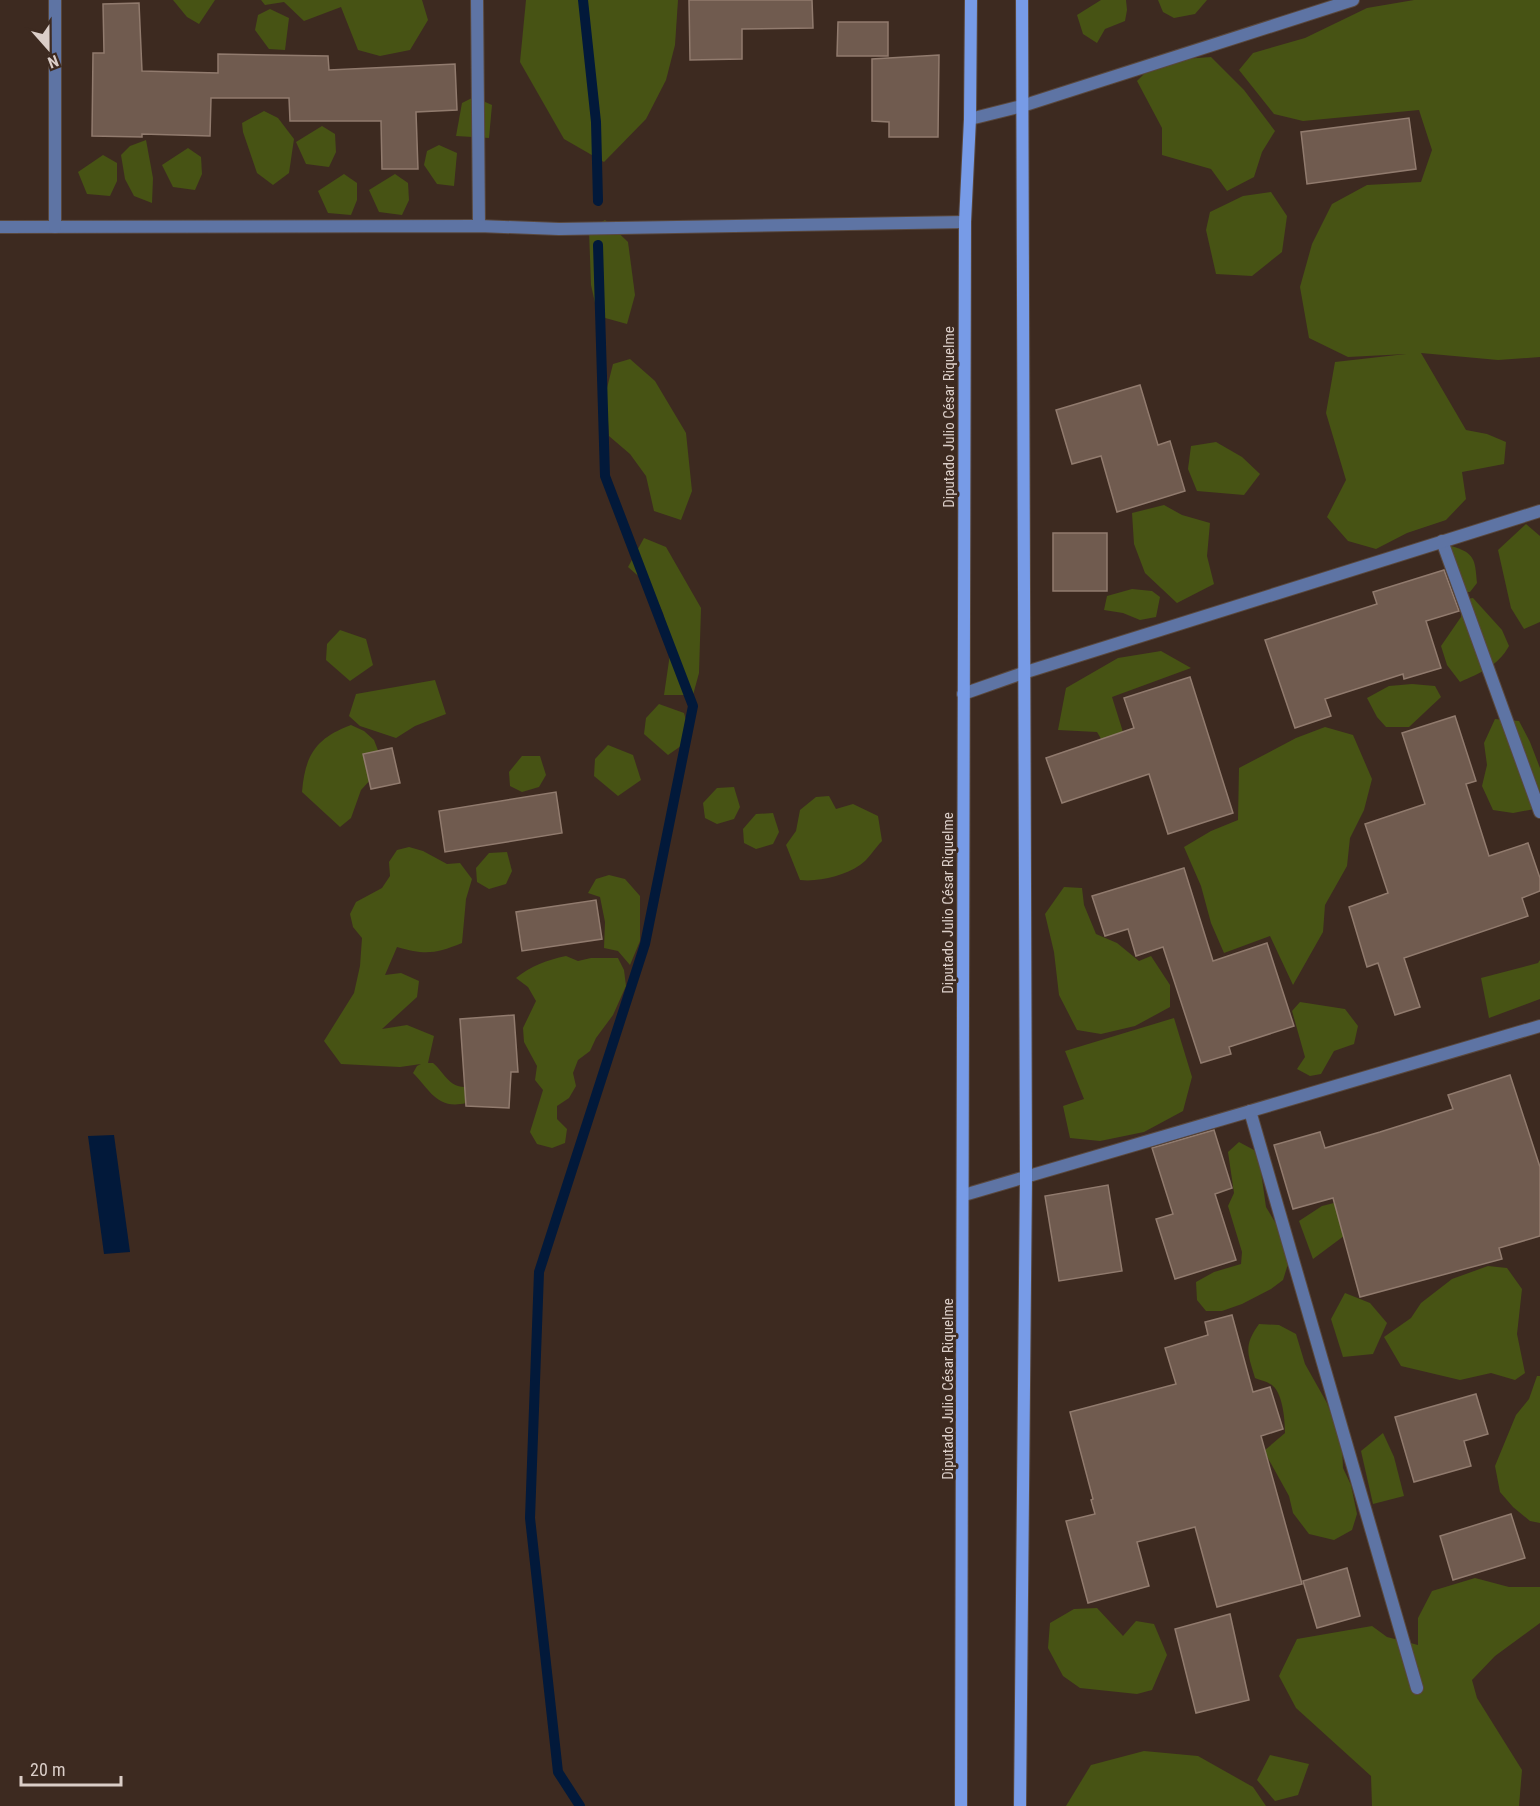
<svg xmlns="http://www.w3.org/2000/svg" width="1540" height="1806" font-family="'Roboto Condensed',sans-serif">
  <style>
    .green { fill: #475314 }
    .water { fill: #02193a }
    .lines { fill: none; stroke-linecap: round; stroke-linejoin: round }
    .stream { stroke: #02193a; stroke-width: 10 }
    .building { fill: #705b4f; stroke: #917b6e; stroke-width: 1.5 }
    .street-casing { stroke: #59483e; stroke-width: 14 }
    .secondary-casing { stroke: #59483e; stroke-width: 14 }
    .street { stroke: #5e74a4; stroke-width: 12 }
    .secondary { stroke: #779be7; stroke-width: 12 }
    .labels { text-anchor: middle; stroke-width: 5; stroke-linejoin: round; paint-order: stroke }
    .street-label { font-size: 15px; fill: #dbcec8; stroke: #3d2a20 }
  </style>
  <rect width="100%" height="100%" fill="#3d2a20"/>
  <g class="green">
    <path d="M 173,0 L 215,0 L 199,24 L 187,17 Z"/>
    <path d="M 261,0 L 422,0 L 428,20 L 410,50 L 380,56 L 358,50 L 341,7 L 304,21 L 284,2 L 265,5 Z"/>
    <path d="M 526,0 L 678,0 L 675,45 L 666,80 L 646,119 L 604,162 L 564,139 L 520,62 Z"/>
    <path d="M 1101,0 L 1126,0 L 1127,10 L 1125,21 L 1105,29 L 1097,43 L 1083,34 L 1077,15 Z"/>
    <path d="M 1158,0 L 1207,0 L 1195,14 L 1174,18 L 1163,12 Z"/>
    <path d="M 1414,0 L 1540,0 L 1540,357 L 1498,360 L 1421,353 L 1466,430 L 1487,434 L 1506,442 L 1504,464 L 1462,472 L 1466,499 L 1446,520 L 1407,533 L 1376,549 L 1348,541 L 1327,517 L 1346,480 L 1326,413 L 1335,362 L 1406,354 L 1348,357 L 1309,338 L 1300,287 L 1312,244 L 1332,204 L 1367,185 L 1421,182 L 1432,150 L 1419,110 L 1303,121 L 1274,114 L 1239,70 L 1253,53 L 1305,38 L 1367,8 Z"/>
    <path d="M 270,9 L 289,18 L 285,50 L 269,49 L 255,30 L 258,15 Z"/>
    <path d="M 1211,57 L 1244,90 L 1275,131 L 1262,152 L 1254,177 L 1227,191 L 1211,169 L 1162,155 L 1162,128 L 1137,81 L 1157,61 Z"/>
    <path d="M 474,97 L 492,105 L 489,138 L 456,136 L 462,103 Z"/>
    <path d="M 264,111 L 278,118 L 294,139 L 289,173 L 273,185 L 257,173 L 243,132 L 242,123 Z"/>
    <path d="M 322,126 L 335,134 L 336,152 L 329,167 L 306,164 L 296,142 Z"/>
    <path d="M 146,140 L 153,178 L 152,203 L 134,196 L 125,179 L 121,155 L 130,146 Z"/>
    <path d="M 439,145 L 457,153 L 454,186 L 437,184 L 424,165 L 427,151 Z"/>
    <path d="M 188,148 L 201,157 L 202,174 L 195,190 L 173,187 L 162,165 Z"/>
    <path d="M 103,155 L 117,163 L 117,181 L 110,196 L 87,194 L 78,172 Z"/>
    <path d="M 344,174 L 357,183 L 357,200 L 351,215 L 328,213 L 318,191 Z"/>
    <path d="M 395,174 L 408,183 L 409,200 L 402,215 L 379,212 L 369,190 Z"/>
    <path d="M 1271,192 L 1287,216 L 1282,252 L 1252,276 L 1216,274 L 1206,230 L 1210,212 L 1243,196 Z"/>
    <path d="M 605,220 L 628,242 L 635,295 L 627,324 L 598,316 L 591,285 L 589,230 Z"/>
    <path d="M 630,359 L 655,381 L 686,433 L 692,491 L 681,520 L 654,511 L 646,476 L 630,454 L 609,436 L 606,392 L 613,364 Z"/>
    <path d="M 1216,442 L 1242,457 L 1260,474 L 1244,495 L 1197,491 L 1188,469 L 1191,446 Z"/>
    <path d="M 1164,505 L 1182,515 L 1210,523 L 1207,556 L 1214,584 L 1177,603 L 1145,573 L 1134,544 L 1132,513 Z"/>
    <path d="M 1526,524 L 1540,536 L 1540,622 L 1524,629 L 1511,608 L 1498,550 Z"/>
    <path d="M 644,538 L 666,547 L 701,608 L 699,673 L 693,695 L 664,695 L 671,647 L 663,613 L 651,587 L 628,567 Z"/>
    <path d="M 1451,546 C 1475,553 1475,559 1477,583 L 1470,592 L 1459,592 L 1440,552 Z"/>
    <path d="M 1132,589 L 1152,591 L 1160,597 L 1156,617 L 1140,620 L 1123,613 L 1104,610 L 1107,596 Z"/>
    <path d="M 1473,598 L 1502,630 L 1509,646 C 1498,666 1480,673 1460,682 L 1447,665 L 1441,646 L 1461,617 L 1461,600 Z"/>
    <path d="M 340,630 L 366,639 L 373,665 L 350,681 L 326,660 L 327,644 Z"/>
    <path d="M 1161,651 L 1191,668 L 1112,697 L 1134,767 L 1121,772 L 1097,732 L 1058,730 L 1066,688 L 1118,658 Z"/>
    <path d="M 435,680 L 446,714 L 415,726 L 396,738 L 360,726 L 349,716 L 356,694 Z"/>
    <path d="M 1412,684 L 1435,686 L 1441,697 L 1409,727 L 1386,727 L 1377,717 L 1367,698 L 1389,686 Z"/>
    <path d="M 659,704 L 684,713 L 691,739 L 668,755 L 644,734 L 646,718 Z"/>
    <path d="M 1495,719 L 1519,721 L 1530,742 L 1540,768 L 1540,808 L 1513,813 L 1493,810 L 1482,786 L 1487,765 L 1484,743 Z"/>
    <path d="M 351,725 L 364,731 L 374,740 L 379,753 L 372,778 L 361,790 L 351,818 L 340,827 L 302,792 C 305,755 316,738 351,725 Z"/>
    <path d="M 1325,727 L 1353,735 L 1372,779 L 1364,810 L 1350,838 L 1347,866 L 1325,905 L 1323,932 L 1293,985 L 1270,936 L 1224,953 L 1211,923 L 1201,886 L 1184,847 L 1211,831 L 1238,820 L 1239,768 L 1296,738 Z"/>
    <path d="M 608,745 L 633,755 L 641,780 L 618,796 L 594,776 L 595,759 Z"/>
    <path d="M 522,756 L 540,756 L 546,775 L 539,787 L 522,792 L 510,786 L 509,772 Z"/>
    <path d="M 734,787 L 740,807 L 734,819 L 717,824 L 705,818 L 703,803 L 717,788 Z"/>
    <path d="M 829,796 L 836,809 L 853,804 L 878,816 L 882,841 C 875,848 868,860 860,865 C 844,876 819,882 800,880 L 786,845 L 796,831 L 800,810 L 816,797 Z"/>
    <path d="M 773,813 L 779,832 L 773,844 L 756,849 L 744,843 L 743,829 L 756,814 Z"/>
    <path d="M 409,847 L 423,851 L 447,864 L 460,863 L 472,879 L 466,899 L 462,943 C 435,954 425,955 397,947 L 385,975 L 401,973 L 419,981 L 417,997 L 382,1029 L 407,1025 L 434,1036 L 428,1063 L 433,1063 C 444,1072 449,1088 466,1087 L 466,1103 C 437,1110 430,1090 413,1073 L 417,1066 L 421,1064 L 400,1067 L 341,1064 L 324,1041 L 354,993 L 360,966 L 362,938 L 353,927 L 350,914 L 356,902 L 382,888 L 390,876 L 389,862 L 397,850 Z"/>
    <path d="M 507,852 L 512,871 L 506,884 L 489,889 L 477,882 L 476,868 L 489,853 Z"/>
    <path d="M 609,875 L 625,879 L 640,896 L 640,941 L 630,965 L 618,951 L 604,948 L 605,922 L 600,897 L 588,893 L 596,879 Z"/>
    <path d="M 1064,887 L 1082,888 L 1084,905 L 1096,934 L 1117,943 L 1139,961 L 1151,956 L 1170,985 L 1170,1007 L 1135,1026 L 1101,1034 L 1077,1030 L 1059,995 L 1054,952 L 1045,914 Z"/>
    <path d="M 566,956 L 578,961 L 591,958 L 618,958 L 624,970 L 626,986 L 613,1015 L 596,1038 L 590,1051 L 578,1060 L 573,1073 L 576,1086 L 569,1098 L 557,1106 L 557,1119 L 567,1129 L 565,1143 L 552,1148 L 537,1144 L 530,1132 L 543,1090 L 535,1080 L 537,1066 L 524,1042 L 523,1028 L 536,1001 L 528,987 L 516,978 C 531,966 547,960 566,956 Z"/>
    <path d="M 1540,960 L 1540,999 L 1489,1018 L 1481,978 L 1538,963 Z"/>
    <path d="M 1300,1002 L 1345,1009 L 1358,1026 L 1354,1044 L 1334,1051 L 1321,1074 L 1310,1076 L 1297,1069 L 1305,1057 L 1292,1011 Z"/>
    <path d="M 1174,1018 L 1192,1077 L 1183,1111 L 1144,1132 L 1100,1141 L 1070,1138 L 1063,1106 L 1084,1099 L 1065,1051 Z"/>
    <path d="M 1239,1142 L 1254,1150 L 1260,1165 L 1266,1207 L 1281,1232 L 1286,1251 L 1288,1264 L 1283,1280 L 1271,1289 L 1242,1304 L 1222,1311 L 1206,1311 L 1197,1300 L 1196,1282 L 1214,1272 L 1241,1264 L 1242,1252 L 1228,1206 L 1234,1193 L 1228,1152 Z"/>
    <path d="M 1350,1199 L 1360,1224 L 1313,1259 L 1299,1221 L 1322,1206 Z"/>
    <path d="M 1488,1266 L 1507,1268 L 1522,1289 L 1517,1334 L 1525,1373 L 1515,1380 L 1491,1373 L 1460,1380 L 1401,1366 L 1384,1337 L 1411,1318 L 1421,1303 L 1452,1279 Z"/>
    <path d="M 1345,1293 L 1370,1303 L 1387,1323 L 1373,1354 L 1343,1357 L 1331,1319 Z"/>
    <path d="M 1259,1324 L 1279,1325 L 1296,1334 L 1305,1364 L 1327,1403 L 1342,1445 L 1343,1468 L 1351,1485 L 1357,1514 L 1352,1530 L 1334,1540 L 1309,1534 L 1293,1513 L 1289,1496 L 1264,1451 L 1285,1433 C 1285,1420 1283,1395 1273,1386 C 1269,1382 1260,1380 1255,1378 C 1248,1354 1243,1346 1259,1324 Z"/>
    <path d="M 1537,1376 L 1540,1376 L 1540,1523 L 1530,1521 L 1513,1507 L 1500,1492 L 1495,1466 L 1516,1415 L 1529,1399 Z"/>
    <path d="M 1383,1433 L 1394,1457 L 1404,1496 L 1373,1504 L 1361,1451 Z"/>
    <path d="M 1475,1578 L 1509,1587 L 1540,1587 L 1540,1623 L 1495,1656 L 1472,1680 L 1477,1698 L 1522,1770 L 1519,1806 L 1372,1806 L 1371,1776 L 1296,1708 L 1279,1676 L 1297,1639 L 1372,1626 L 1387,1637 L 1418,1645 L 1418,1618 L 1432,1591 Z"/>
    <path d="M 1097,1608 L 1123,1636 L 1136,1621 L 1154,1624 L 1167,1655 L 1152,1690 L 1137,1694 L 1080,1688 L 1063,1676 L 1048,1648 L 1050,1623 L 1074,1609 Z"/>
    <path d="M 1144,1751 L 1198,1756 L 1253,1787 L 1266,1806 L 1066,1806 L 1091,1765 Z"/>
    <path d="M 1270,1755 L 1309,1764 L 1298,1795 L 1275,1801 L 1257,1780 Z"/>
  </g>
  <path class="water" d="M 114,1135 L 130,1252 L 104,1254 L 88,1136 Z"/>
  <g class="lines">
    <g class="stream">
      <path d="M 583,0 L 596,122 L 598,201"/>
      <path d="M 580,1806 L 558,1772 L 530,1518 L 539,1272 L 645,944 L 693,706 L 605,476 L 598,245"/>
    </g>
  </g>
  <g class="building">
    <path d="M 689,0 L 812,0 L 813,28 L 742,29 L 742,59 L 690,60 Z"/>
    <path d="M 139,3 L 142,71 L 218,73 L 218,54 L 328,56 L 329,70 L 455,64 L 457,110 L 416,112 L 418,169 L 382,169 L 381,121 L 290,121 L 289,98 L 211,98 L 210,136 L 142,134 L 142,137 L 92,136 L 93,53 L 104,53 L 103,4 Z"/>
    <path d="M 838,22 L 888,22 L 888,56 L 837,56 Z"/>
    <path d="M 939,55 L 938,137 L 889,137 L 889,122 L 872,121 L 872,59 Z"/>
    <path d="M 1409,118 L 1416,169 L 1307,184 L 1301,132 Z"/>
    <path d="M 1140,385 L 1158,445 L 1170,441 L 1185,491 L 1117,512 L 1101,456 L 1072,464 L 1056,410 Z"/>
    <rect x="1053" y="533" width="54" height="58"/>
    <path d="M 1444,570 L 1459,611 L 1426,621 L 1441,668 L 1404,679 L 1403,674 L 1325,699 L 1331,716 L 1295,728 L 1265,640 L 1377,604 L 1373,592 Z"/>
    <path d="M 1190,677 L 1233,813 L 1168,834 L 1149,774 L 1062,803 L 1046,758 L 1134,728 L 1124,698 Z"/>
    <path d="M 1455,716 L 1476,781 L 1466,784 L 1489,856 L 1528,843 L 1540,878 L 1540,891 L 1522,898 L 1528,916 L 1404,958 L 1420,1007 L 1395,1015 L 1378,963 L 1367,967 L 1349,907 L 1388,893 L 1365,824 L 1425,804 L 1402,733 Z"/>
    <path d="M 392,748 L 400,783 L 371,789 L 363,754 Z"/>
    <path d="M 556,792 L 562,833 L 445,852 L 439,811 Z"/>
    <path d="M 1184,868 L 1213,961 L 1267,943 L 1294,1026 L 1229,1047 L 1231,1054 L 1201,1063 L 1163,947 L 1136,956 L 1128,929 L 1105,936 L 1092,896 Z"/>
    <path d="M 596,900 L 602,939 L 522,951 L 516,912 Z"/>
    <path d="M 514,1015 L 518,1072 L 511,1072 L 509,1108 L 466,1106 L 460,1019 Z"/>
    <path d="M 1510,1075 L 1540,1167 L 1540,1236 L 1499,1248 L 1502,1259 L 1360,1297 L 1333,1198 L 1293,1209 L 1274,1145 L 1320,1132 L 1325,1148 L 1380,1132 L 1453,1109 L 1448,1095 Z"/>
    <path d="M 1214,1130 L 1232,1188 L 1215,1194 L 1236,1260 L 1175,1279 L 1156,1219 L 1173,1214 L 1152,1148 Z"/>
    <path d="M 1108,1185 L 1122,1271 L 1059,1281 L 1045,1196 Z"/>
    <path d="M 1232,1315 L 1253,1392 L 1270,1387 L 1283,1429 L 1261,1436 L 1302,1584 L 1217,1607 L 1195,1527 L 1137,1542 L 1149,1586 L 1088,1603 L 1066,1521 L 1095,1514 L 1091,1500 L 1093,1499 L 1070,1412 L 1176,1384 L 1165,1348 L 1208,1335 L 1205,1322 Z"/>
    <path d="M 1476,1394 L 1488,1434 L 1464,1441 L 1471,1466 L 1414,1482 L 1395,1417 Z"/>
    <path d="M 1511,1514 L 1525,1558 L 1453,1580 L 1440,1536 Z"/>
    <path d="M 1347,1568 L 1360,1616 L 1317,1628 L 1303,1581 Z"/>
    <path d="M 1230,1614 L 1249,1700 L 1196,1713 L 1175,1629 Z"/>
  </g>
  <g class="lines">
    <defs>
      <g id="street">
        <path d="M 477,0 L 479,226"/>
        <path d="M 970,119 L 1022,106 L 1353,0"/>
        <path d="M 0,227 L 479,226 L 559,229 L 965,222"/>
        <path d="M 55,227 L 55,0"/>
        <path d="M 1442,541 L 1540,812"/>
        <path d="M 963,694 L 1023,673 L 1540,511"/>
        <path d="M 1250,1111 L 1417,1688"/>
        <path d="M 964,1195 L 1540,1026"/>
      </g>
      <g id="secondary">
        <path d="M 961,1806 L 965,222 L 970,119 L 971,0"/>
        <path d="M 1020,1806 L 1026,1176 L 1022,0"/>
      </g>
    </defs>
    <use href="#street" class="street-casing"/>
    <use href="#secondary" class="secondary-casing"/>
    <use href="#street" class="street"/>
    <use href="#secondary" class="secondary"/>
  </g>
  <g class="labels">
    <g class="street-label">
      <text transform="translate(949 417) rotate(-90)" y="5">Diputado Julio César Riquelme</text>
      <text transform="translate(948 903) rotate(-90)" y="5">Diputado Julio César Riquelme</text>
      <text transform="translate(948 1389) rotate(-90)" y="5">Diputado Julio César Riquelme</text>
    </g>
  </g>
  <g transform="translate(48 48) rotate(159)" stroke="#3d2a20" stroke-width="4.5" paint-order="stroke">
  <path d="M0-4.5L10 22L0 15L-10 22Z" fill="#dbcec8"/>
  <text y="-9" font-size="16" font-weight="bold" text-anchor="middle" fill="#dbcec8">N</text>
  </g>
  <path d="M21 1776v9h100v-9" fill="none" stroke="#dbcec8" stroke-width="3"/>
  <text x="30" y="1776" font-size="18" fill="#dbcec8" stroke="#3d2a20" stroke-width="4.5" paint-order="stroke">20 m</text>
</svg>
